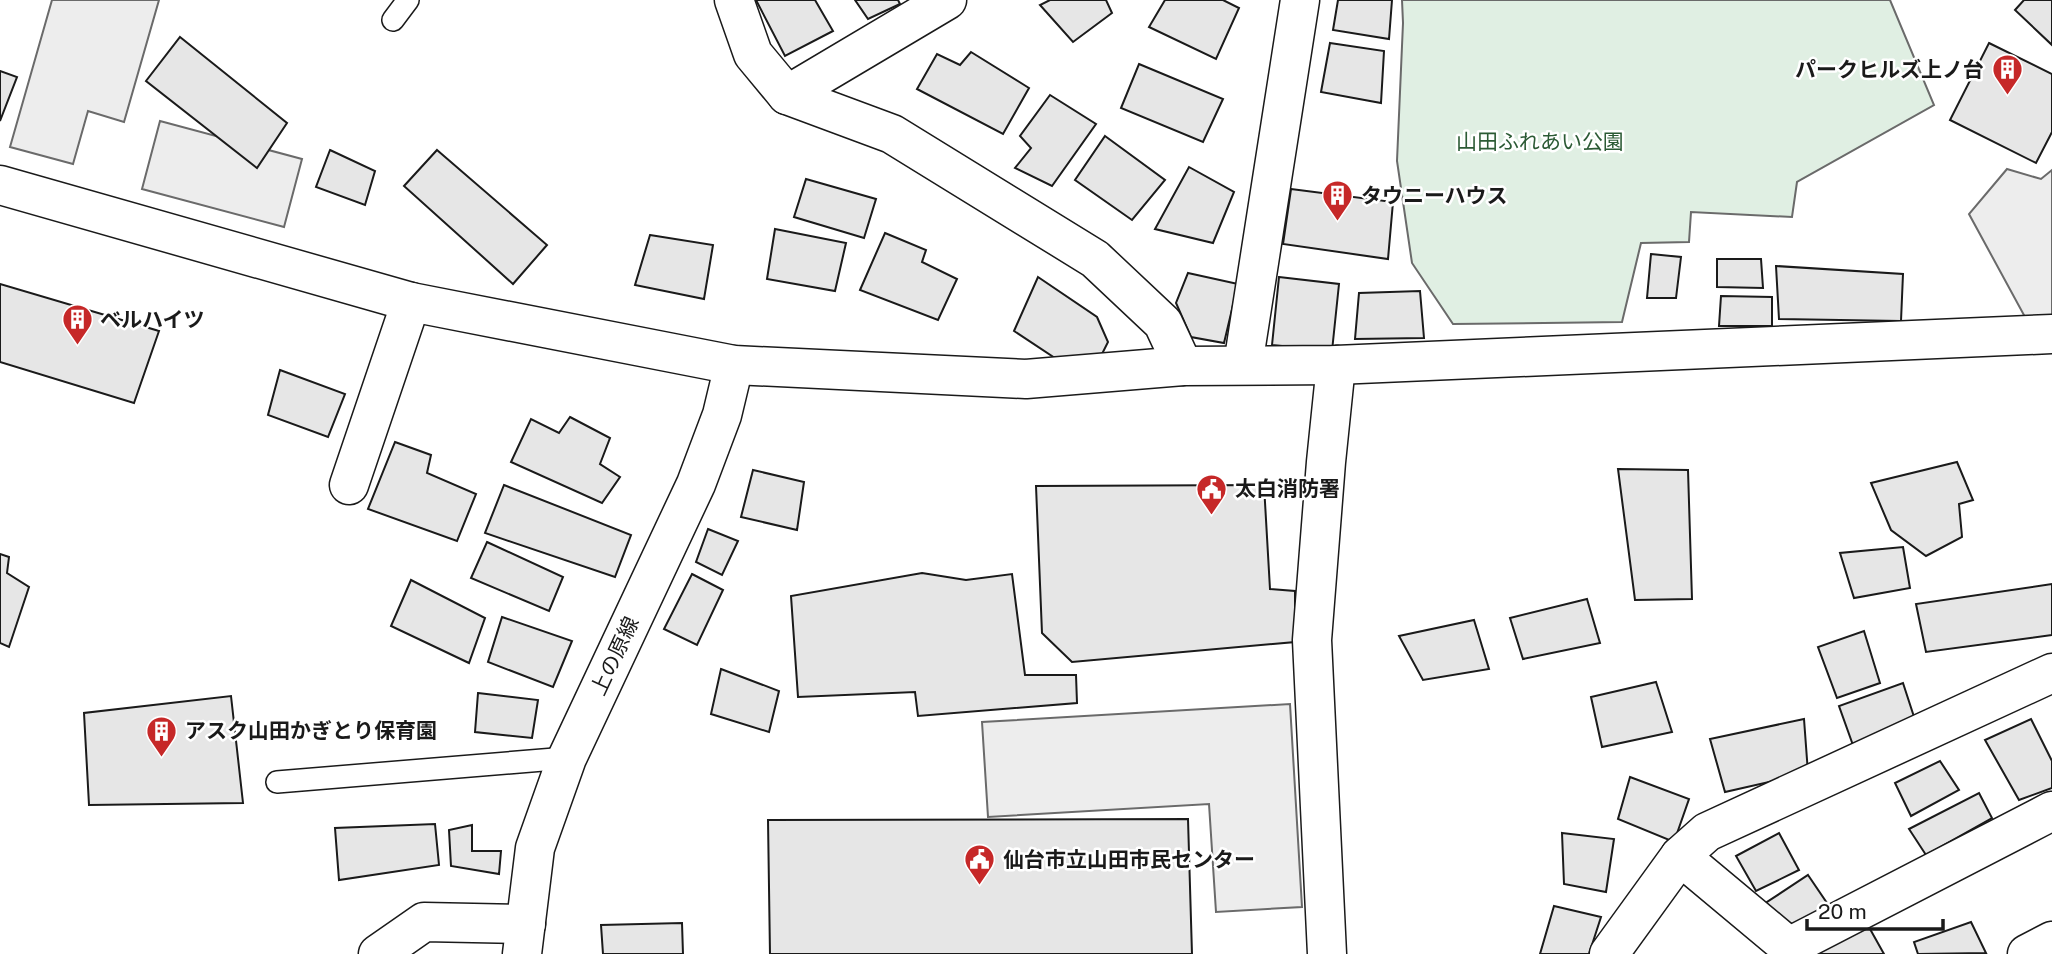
<svg xmlns="http://www.w3.org/2000/svg" width="2052" height="954" font-family="'Public Sans','Noto Sans JP',sans-serif">
  <style>
    .green { fill: #e0efe3; stroke: #6a6a6a; stroke-width: 2 }
    .parking { fill: #ededed; stroke: #6a6a6a; stroke-width: 2 }
    .building { fill: #e6e6e6; stroke: #1a1a1a; stroke-width: 2 }
    .lines { fill: none; stroke-linecap: round; stroke-linejoin: round }
    .service-casing { stroke: #1a1a1a; stroke-width: 24 }
    .minor-casing { stroke: #1a1a1a; stroke-width: 41 }
    .tertiary-casing { stroke: #1a1a1a; stroke-width: 41 }
    .service { stroke: #fff; stroke-width: 21 }
    .minor { stroke: #fff; stroke-width: 38 }
    .tertiary { stroke: #fff; stroke-width: 38 }
    .labels { text-anchor: middle; stroke-width: 5; stroke-linejoin: round; paint-order: stroke }
    .poi-label { font-size: 21px; font-weight: bold; fill: #1a1a1a; stroke: #fff; text-anchor: start }
    .park-label { font-size: 21px; fill: #2b5a34; stroke: #fff }
    .street-label { font-size: 21px; fill: #1a1a1a; stroke: #fff }
  </style>
  <rect width="100%" height="100%" fill="#fff"/>
  <path class="green" d="M 1402,0 L 1890,0 L 1934,105 L 1797,182 L 1792,217 L 1691,212 L 1689,242 L 1641,243 L 1622,322 L 1453,324 L 1412,263 L 1397,161 L 1403,23 Z"/>
  <g class="parking">
    <path d="M 52,0 L 159,0 L 124,122 L 88,111 L 73,164 L 10,147 Z"/>
    <path d="M 160,121 L 302,159 L 284,227 L 142,189 Z"/>
    <path d="M 2007,169 L 2041,179 L 2052,170 L 2052,316 L 2025,317 L 1969,214 Z"/>
    <path d="M 1290,704 L 1302,907 L 1216,912 L 1209,804 L 988,817 L 982,722 Z"/>
  </g>
  <g class="building">
    <path d="M 756,0 L 815,0 L 833,31 L 785,56 Z"/>
    <path d="M 855,0 L 898,0 L 900,4 L 868,19 Z"/>
    <path d="M 1050,0 L 1106,0 L 1112,13 L 1073,42 L 1040,5 Z"/>
    <path d="M 1165,0 L 1223,0 L 1239,8 L 1216,59 L 1149,27 Z"/>
    <path d="M 1338,0 L 1392,0 L 1389,39 L 1333,30 Z"/>
    <path d="M 2024,0 L 2052,0 L 2052,45 L 2015,10 Z"/>
    <path d="M 180,37 L 287,123 L 257,168 L 146,81 Z"/>
    <path d="M 1330,43 L 1384,51 L 1381,103 L 1321,92 Z"/>
    <path d="M 1989,43 L 2052,74 L 2052,132 L 2036,163 L 1950,120 Z"/>
    <path d="M 971,52 L 1029,88 L 1003,134 L 917,89 L 937,54 L 960,65 Z"/>
    <path d="M 1139,64 L 1223,99 L 1203,142 L 1121,108 Z"/>
    <path d="M 0,71 L 17,77 L 0,121 Z"/>
    <path d="M 1050,95 L 1096,124 L 1052,186 L 1015,168 L 1031,148 L 1020,136 Z"/>
    <path d="M 1105,136 L 1165,180 L 1132,220 L 1075,180 Z"/>
    <path d="M 330,150 L 375,171 L 365,205 L 316,187 Z"/>
    <path d="M 437,150 L 547,245 L 513,284 L 404,186 Z"/>
    <path d="M 1189,167 L 1234,192 L 1213,243 L 1155,229 Z"/>
    <path d="M 806,179 L 876,199 L 864,238 L 794,217 Z"/>
    <path d="M 1291,189 L 1393,202 L 1388,259 L 1283,244 Z"/>
    <path d="M 775,229 L 846,243 L 835,291 L 767,279 Z"/>
    <path d="M 885,233 L 926,250 L 922,262 L 957,279 L 938,320 L 860,290 Z"/>
    <path d="M 650,235 L 713,245 L 704,299 L 635,285 Z"/>
    <path d="M 1651,254 L 1681,257 L 1676,298 L 1647,298 Z"/>
    <path d="M 1717,259 L 1761,259 L 1763,288 L 1717,287 Z"/>
    <path d="M 1776,266 L 1903,274 L 1901,321 L 1779,319 Z"/>
    <path d="M 1188,273 L 1238,284 L 1224,343 L 1191,337 L 1176,303 Z"/>
    <path d="M 1038,277 L 1097,317 L 1108,342 L 1098,362 L 1061,362 L 1014,331 Z"/>
    <path d="M 1279,277 L 1339,284 L 1332,351 L 1272,345 Z"/>
    <path d="M 0,284 L 159,331 L 134,403 L 0,362 Z"/>
    <path d="M 1420,291 L 1424,338 L 1355,339 L 1359,293 Z"/>
    <path d="M 1721,296 L 1772,297 L 1772,326 L 1719,326 Z"/>
    <path d="M 280,370 L 345,394 L 328,437 L 268,415 Z"/>
    <path d="M 570,417 L 610,438 L 600,464 L 620,477 L 602,503 L 511,462 L 531,419 L 559,433 Z"/>
    <path d="M 395,442 L 431,455 L 427,473 L 476,494 L 457,541 L 368,509 Z"/>
    <path d="M 1957,462 L 1973,500 L 1959,504 L 1962,537 L 1926,556 L 1891,530 L 1871,483 Z"/>
    <path d="M 1618,469 L 1688,470 L 1692,599 L 1635,600 Z"/>
    <path d="M 753,470 L 804,482 L 797,530 L 741,517 Z"/>
    <path d="M 504,485 L 631,535 L 615,577 L 485,533 Z"/>
    <path d="M 1264,485 L 1270,589 L 1295,591 L 1295,642 L 1072,662 L 1042,633 L 1036,486 Z"/>
    <path d="M 708,529 L 738,541 L 722,575 L 696,562 Z"/>
    <path d="M 487,542 L 563,577 L 549,611 L 471,578 Z"/>
    <path d="M 1903,547 L 1910,588 L 1854,598 L 1840,553 Z"/>
    <path d="M 0,554 L 9,557 L 7,573 L 29,587 L 9,647 L 0,643 Z"/>
    <path d="M 922,573 L 966,580 L 1012,574 L 1025,675 L 1076,675 L 1077,703 L 918,716 L 915,692 L 798,697 L 791,596 Z"/>
    <path d="M 692,574 L 723,590 L 697,645 L 664,629 Z"/>
    <path d="M 411,580 L 485,618 L 469,663 L 391,626 Z"/>
    <path d="M 2052,584 L 2052,635 L 1926,652 L 1916,604 Z"/>
    <path d="M 1587,599 L 1600,643 L 1523,659 L 1510,618 Z"/>
    <path d="M 502,617 L 572,641 L 553,687 L 488,662 Z"/>
    <path d="M 1474,620 L 1489,669 L 1423,680 L 1399,636 Z"/>
    <path d="M 1864,631 L 1880,683 L 1837,698 L 1818,647 Z"/>
    <path d="M 721,669 L 779,691 L 769,732 L 711,714 Z"/>
    <path d="M 1656,682 L 1672,732 L 1602,747 L 1591,697 Z"/>
    <path d="M 1903,683 L 1916,723 L 1854,748 L 1839,706 Z"/>
    <path d="M 478,693 L 538,700 L 532,738 L 475,732 Z"/>
    <path d="M 231,696 L 243,803 L 89,805 L 84,713 Z"/>
    <path d="M 1804,719 L 1808,773 L 1725,792 L 1710,739 Z"/>
    <path d="M 2031,719 L 2052,761 L 2052,788 L 2019,800 L 1985,740 Z"/>
    <path d="M 1940,761 L 1959,790 L 1911,816 L 1895,783 Z"/>
    <path d="M 1630,777 L 1689,799 L 1674,842 L 1618,819 Z"/>
    <path d="M 1979,793 L 1992,818 L 1926,855 L 1909,829 Z"/>
    <path d="M 1188,819 L 1192,954 L 770,954 L 768,820 Z"/>
    <path d="M 435,824 L 439,865 L 339,880 L 335,828 Z"/>
    <path d="M 472,825 L 472,851 L 501,851 L 499,874 L 451,866 L 449,830 Z"/>
    <path d="M 1562,833 L 1614,839 L 1606,892 L 1564,884 Z"/>
    <path d="M 1779,833 L 1799,870 L 1756,891 L 1736,856 Z"/>
    <path d="M 1808,875 L 1829,906 L 1791,929 L 1764,904 Z"/>
    <path d="M 1554,906 L 1601,917 L 1589,954 L 1540,954 Z"/>
    <path d="M 1865,920 L 1884,954 L 1816,954 Z"/>
    <path d="M 1971,922 L 1986,953 L 1918,954 L 1914,942 Z"/>
    <path d="M 682,923 L 683,954 L 603,954 L 601,925 Z"/>
  </g>
  <g class="lines">
    <defs>
      <g id="service">
        <path d="M 393,20 L 408,0"/>
        <path d="M 277,782 L 567,758"/>
      </g>
      <g id="minor">
        <path d="M 734,0 L 753,54 L 787,95 L 892,134 L 1095,259 L 1163,323 L 1183,366"/>
        <path d="M 787,95 L 947,0"/>
        <path d="M 1243,365 L 1300,0"/>
        <path d="M 349,485 L 411,302"/>
        <path d="M 1680,856 L 1789,947 L 1794,954"/>
        <path d="M 1789,947 L 2052,811"/>
        <path d="M 378,954 L 424,922 L 526,924"/>
        <path d="M 522,954 L 535,848 L 567,758 L 696,484 L 722,415 L 734,365"/>
        <path d="M 1327,954 L 1312,640 L 1326,462 L 1336,365"/>
        <path d="M 1609,954 L 1680,856 L 1707,832 L 2052,673"/>
        <path d="M 2027,954 L 2052,941"/>
      </g>
      <path id="tertiary" d="M 0,185 L 411,302 L 734,365 L 1026,379 L 1183,366 L 1336,365 L 2052,334"/>
    </defs>
    <use href="#service" class="service-casing"/>
    <use href="#minor" class="minor-casing"/>
    <use href="#tertiary" class="tertiary-casing"/>
    <use href="#service" class="service"/>
    <use href="#minor" class="minor"/>
    <use href="#tertiary" class="tertiary"/>
  </g>
  <defs>
    <symbol id="building-pin" viewBox="-11 -11 22 30"><path d="M0 17L-7.5 6A9.5 9.5 0 1 1 7.5 6Z" fill="#c62828" stroke="#fff"/><path d="M-4-6H4V6H1V3H-1V6H-4ZM-2.5-4.3h1.7v1.8h-1.7ZM.8-4.3h1.7v1.8H.8ZM-2.5-1h1.7V.8h-1.7ZM.8-1h1.7V.8H.8Z" fill="#fff"/></symbol>
    <symbol id="civic-pin" viewBox="-11 -11 22 30"><path d="M0 17L-7.5 6A9.5 9.5 0 1 1 7.5 6Z" fill="#c62828" stroke="#fff"/><path d="M-.6-6.5H3V-4.5H.6V-3L4-1V1h2V6H-6V1h2V-1L-.6-3ZM-1.2 2.5V6h2.4V2.5Z" fill="#fff"/></symbol>
  </defs>
  <g fill-rule="evenodd">
    <use href="#building-pin" x="1990" y="52" width="35" height="47"/>
    <use href="#building-pin" x="1320" y="178" width="35" height="47"/>
    <use href="#building-pin" x="60" y="302" width="35" height="47"/>
    <use href="#civic-pin" x="1194" y="472" width="35" height="47"/>
    <use href="#building-pin" x="144" y="714" width="35" height="47"/>
    <use href="#civic-pin" x="962" y="842" width="35" height="47"/>
  </g>
  <g class="labels">
    <g class="poi-label">
      <text x="1984" y="77" text-anchor="end">パークヒルズ上ノ台</text>
      <text x="1361" y="203">タウニーハウス</text>
      <text x="100" y="327">ベルハイツ</text>
      <text x="1235" y="496">太白消防署</text>
      <text x="185" y="738">アスク山田かぎとり保育園</text>
      <text x="1003" y="867">仙台市立山田市民センター</text>
    </g>
    <g class="park-label">
      <text x="1540" y="149">山田ふれあい公園</text>
    </g>
    <g class="street-label">
      <text transform="translate(615 656) rotate(-65)" y="7">上の原線</text>
    </g>
  </g>
  <path d="M1807 919v10h136v-10" fill="none" stroke="#1a1a1a" stroke-width="3.5"/>
  <text x="1818" y="919" font-size="21" fill="#1a1a1a" stroke="#ffffff" stroke-width="5" paint-order="stroke">20 m</text>
</svg>
